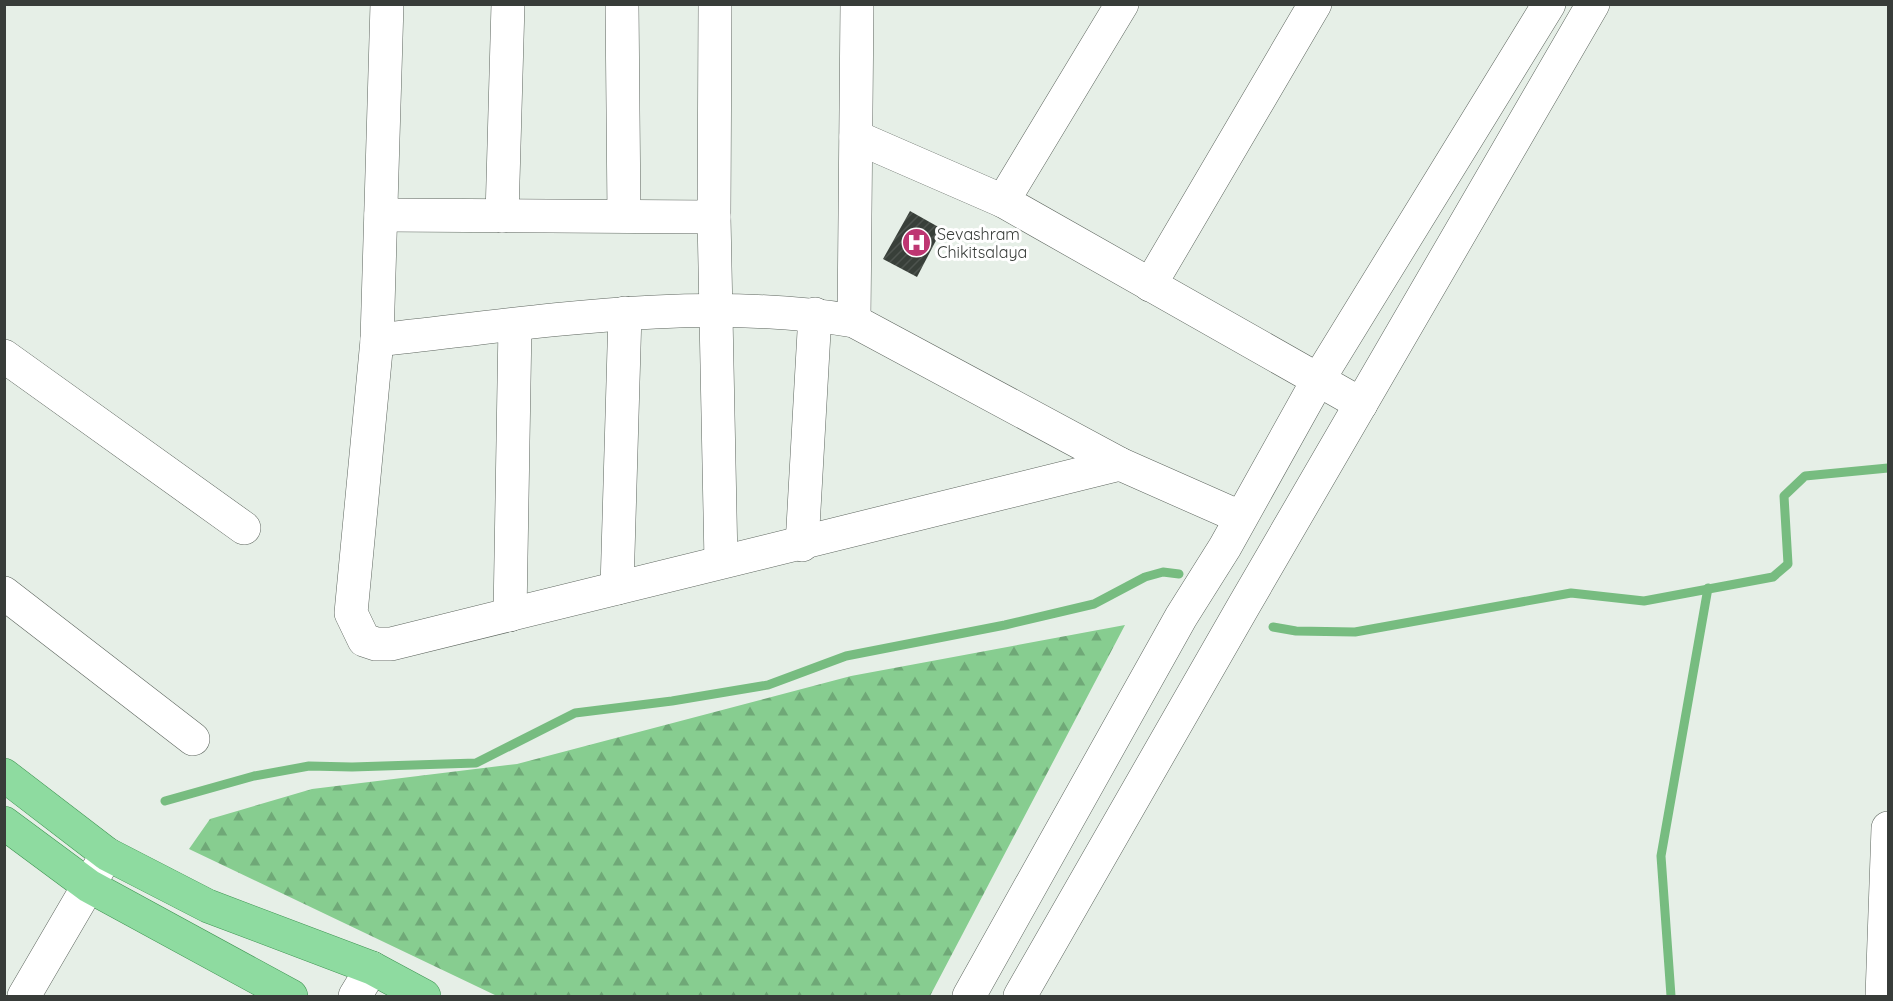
<svg xmlns="http://www.w3.org/2000/svg" width="1893" height="1001" font-family="Quicksand,sans-serif">
  <style>
    .forest { fill: url(#forest-firs) }
    .lines { fill: none; stroke-linecap: round; stroke-linejoin: round }
    .stream { stroke: #77bc80; stroke-width: 9 }
    .building { fill: url(#building-hatch) }
    .minor-casing { stroke: #5e665f; stroke-width: 34 }
    .major-casing { stroke: #3f9452; stroke-width: 34 }
    .minor { stroke: #fff; stroke-width: 33 }
    .major { stroke: #8edba0; stroke-width: 33 }
    .labels { text-anchor: middle; stroke-width: 6; stroke-linejoin: round; paint-order: stroke }
    .poi-label { font-size: 16px; fill: #383c39; stroke: #fff; text-anchor: start }
  </style>
  <defs>
    <pattern id="forest-firs" width="22" height="20" patternUnits="userSpaceOnUse" patternTransform="scale(1.5)"><rect width="22" height="20" fill="#87cd90"/><path d="M5 1l3.5 6h-7zM16 11l3.5 6h-7z" fill="#6fa877"/></pattern>
    <pattern id="building-hatch" width="6" height="6" patternUnits="userSpaceOnUse" patternTransform="scale(1.5)"><rect width="6" height="6" fill="#383f39"/><path d="M-1 1l2-2M0 6l6-6M5 7l2-2" fill="none" stroke="#4d534e"/></pattern>
  </defs>
  <rect width="100%" height="100%" fill="#e6efe7"/>
  <path class="forest" d="M 1125,625 L 930,996 L 497,996 L 189,849 L 210,819 L 312,789 L 517,764 L 851,676 Z"/>
  <g class="lines">
    <g class="stream">
      <path d="M 1273,627 L 1296,631 L 1355,632 L 1571,593 L 1644,601 L 1773,577 L 1788,564 L 1784,496 L 1805,476 L 1888,468"/>
      <path d="M 165,801 L 254,776 L 309,766 L 352,767 L 476,763 L 575,713 L 672,701 L 768,685 L 846,656 L 1005,625 L 1094,604 L 1145,577 L 1163,572 L 1179,574"/>
      <path d="M 1671,996 L 1661,856 L 1708,588"/>
    </g>
  </g>
  <path class="building" d="M 910,211 L 942,229 L 917,277 L 883,259 Z"/>
  <g class="lines">
    <defs>
      <g id="minor">
        <path d="M 387,4 L 377,340 L 351,613 L 364,640 L 376,644 L 391,644 C 634,585 877,526 1120,464"/>
        <path d="M 622,4 L 624,216"/>
        <path d="M 715,4 L 714,217 L 721,562"/>
        <path d="M 1122,4 L 1003,201 L 1361,404"/>
        <path d="M 856,137 L 1003,201"/>
        <path d="M 381,215 L 714,217"/>
        <path d="M 502,216 L 508,4"/>
        <path d="M 1150,285 L 1315,4"/>
        <path d="M 854,321 L 857,4"/>
        <path d="M 377,340 C 535,323 696,295 854,321 L 1120,464 L 1240,517"/>
        <path d="M 4,356 L 244,528"/>
        <path d="M 802,545 L 815,314"/>
        <path d="M 617,588 L 625,313"/>
        <path d="M 4,593 L 193,739"/>
        <path d="M 510,615 L 515,325"/>
        <path d="M 24,996 L 107,854"/>
        <path d="M 355,996 L 372,968"/>
        <path d="M 969,996 L 1181,617 L 1225,547 L 1318,380 L 1549,4"/>
        <path d="M 1020,996 L 1243,607 L 1593,4"/>
        <path d="M 1882,996 L 1888,828"/>
      </g>
      <g id="major">
        <path d="M 4,775 L 107,854 L 208,906 L 372,968 L 424,996"/>
        <path d="M 4,823 L 89,886 L 291,996"/>
      </g>
    </defs>
    <use href="#minor" class="minor-casing"/>
    <use href="#major" class="major-casing"/>
    <use href="#minor" class="minor"/>
    <use href="#major" class="major"/>
  </g>
  <defs>
    <symbol id="hospital-disc" viewBox="-11 -11 22 22"><circle r="9.5" fill="#be3672" stroke="#fff"/><path d="M-5-5h3v3.5h4V-5h3V5h-3V1.5h-4V5h-3Z" fill="#fff"/></symbol>
  </defs>
  <g fill-rule="evenodd">
    <use href="#hospital-disc" x="900" y="226" width="33" height="33"/>
  </g>
  <g class="labels">
    <g class="poi-label">
      <text x="937" y="240">Sevashram<tspan x="937" dy="18">Chikitsalaya</tspan></text>
    </g>
  </g>
  <rect width="1893" height="1001" fill="none" stroke="#383c39" stroke-width="12"/>
</svg>
